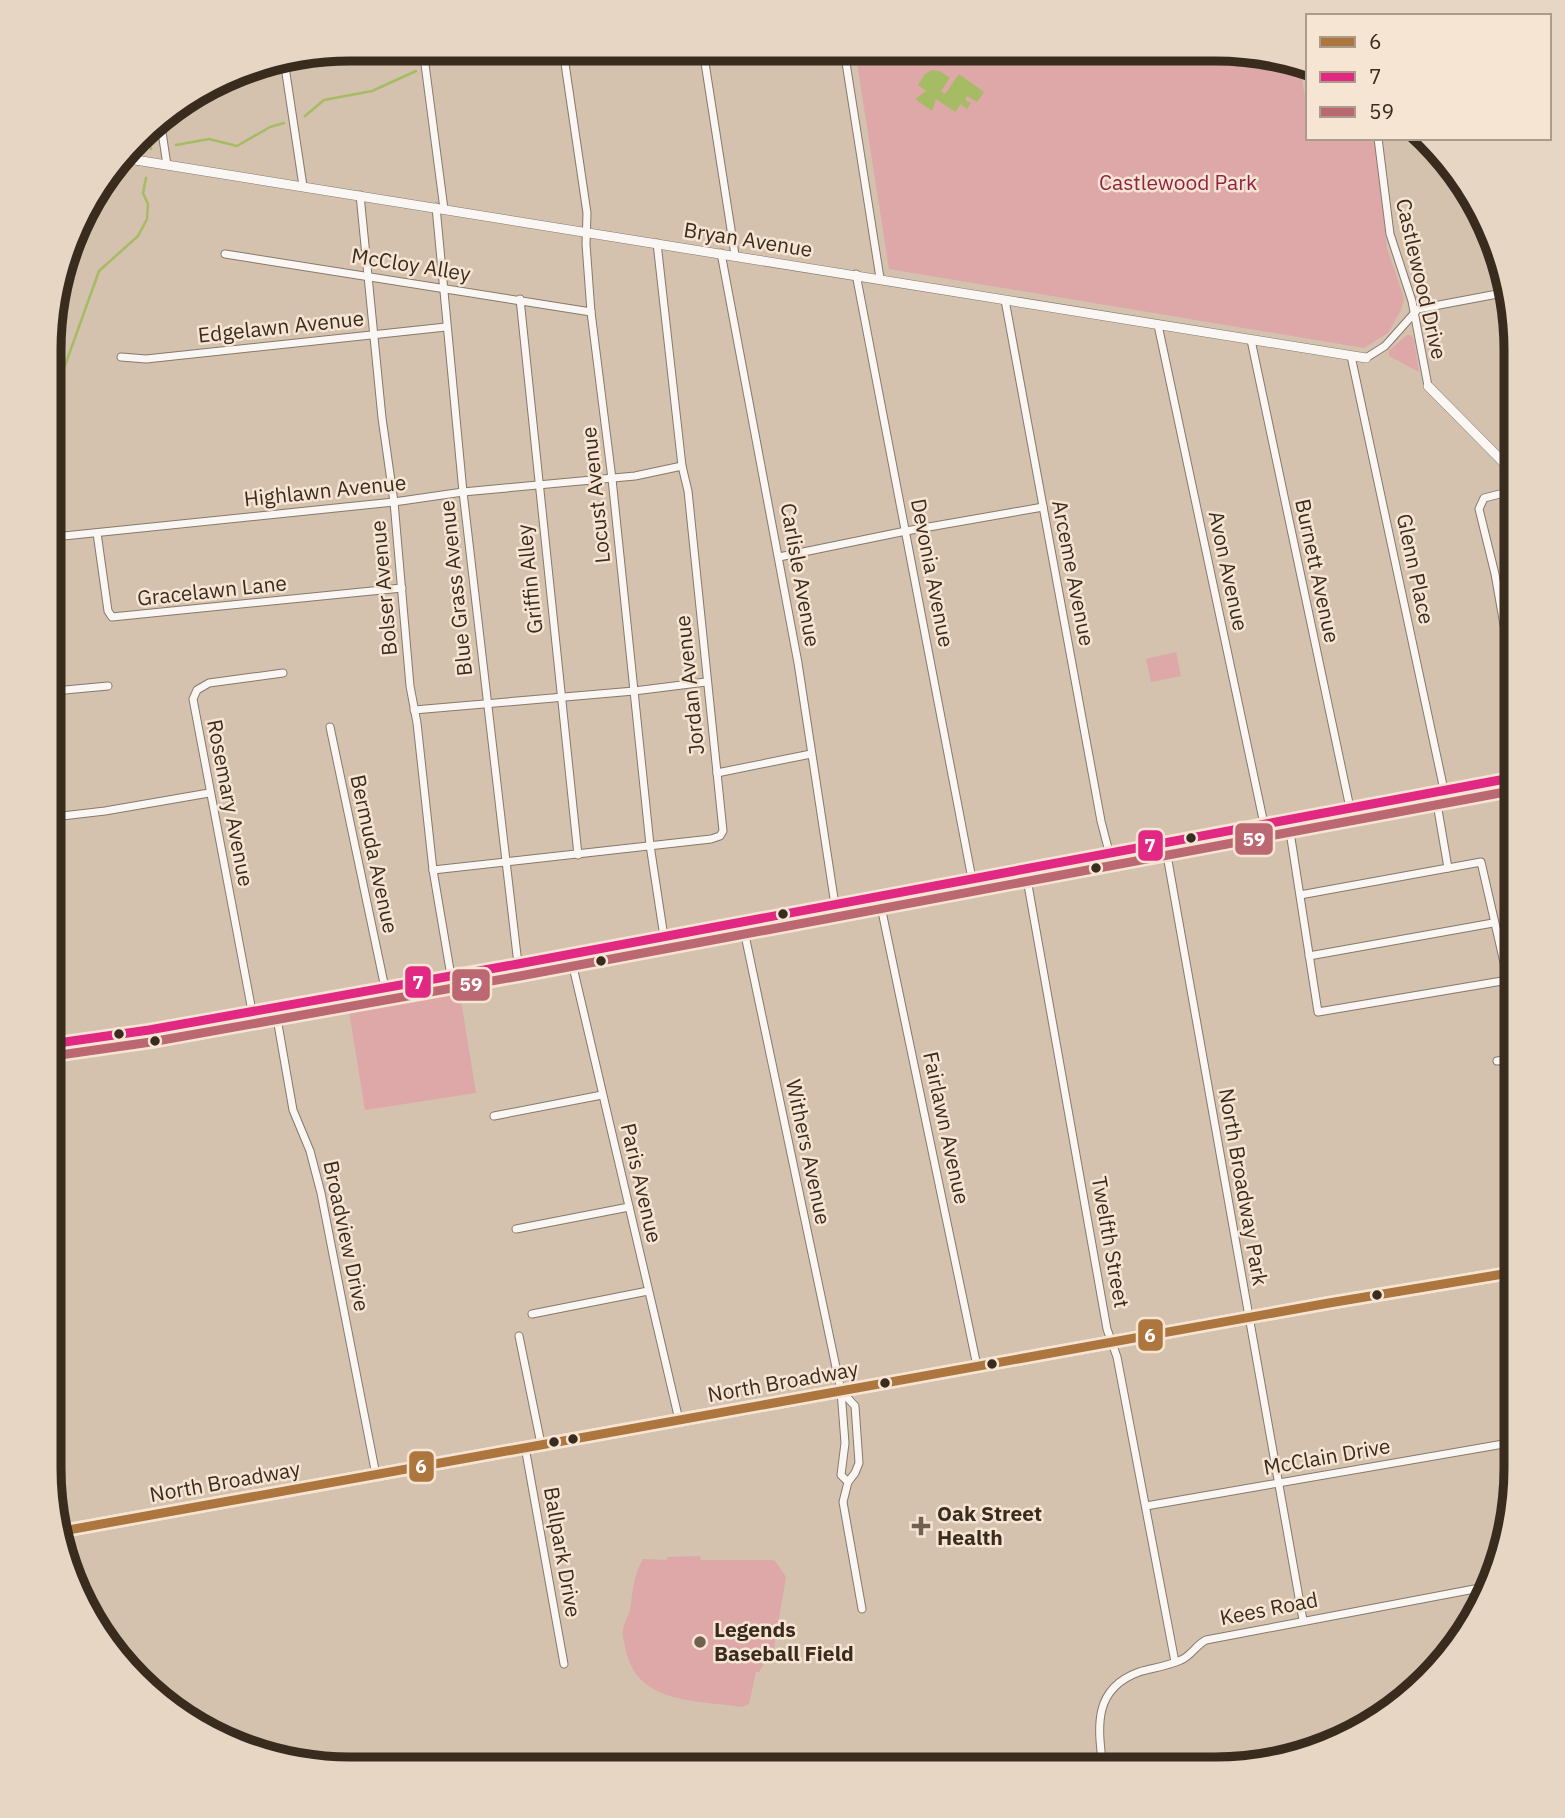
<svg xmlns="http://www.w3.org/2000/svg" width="1565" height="1818" font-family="'IBM Plex Sans',sans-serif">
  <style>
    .green { fill: #dea8a9 }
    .water { fill: #a6bc64 }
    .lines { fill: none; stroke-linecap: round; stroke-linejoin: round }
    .stream { stroke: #a6bc64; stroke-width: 2.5 }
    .minor-casing { stroke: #87796b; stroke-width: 9 }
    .tertiary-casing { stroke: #87796b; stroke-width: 10 }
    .primary-casing { stroke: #ece3db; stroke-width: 14 }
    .minor { stroke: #f9f6f3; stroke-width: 7 }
    .tertiary { stroke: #f9f6f3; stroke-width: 9 }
    .primary { stroke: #dfe2e4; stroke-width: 12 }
    .bus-1-casing { stroke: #f7e5d4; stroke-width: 14 }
    .bus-2-casing { stroke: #f7e5d4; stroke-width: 14 }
    .bus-3-casing { stroke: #f7e5d4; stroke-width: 14 }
    .bus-1 { stroke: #ad763e; stroke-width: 9 }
    .bus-2 { stroke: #e12882; stroke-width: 9 }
    .bus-3 { stroke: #bb6873; stroke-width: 9 }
    .bus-dot { fill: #392b1e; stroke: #f7e5d4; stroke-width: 2.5 }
    .poi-dot { fill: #6f6050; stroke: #f7e5d4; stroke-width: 2.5 }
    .labels { text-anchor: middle; stroke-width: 5; stroke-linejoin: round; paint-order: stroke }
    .park-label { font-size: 21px; fill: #8f2346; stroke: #f7e5d4 }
    .street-label { font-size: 21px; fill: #392b1e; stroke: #f7e5d4 }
    .poi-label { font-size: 21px; font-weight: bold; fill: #392b1e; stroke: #f7e5d4; text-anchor: start }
    .rim { fill: none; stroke: #392b1e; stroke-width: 9 }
    .line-badge { stroke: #f7e5d4; stroke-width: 2.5 }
    .badge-label { font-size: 19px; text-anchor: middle; font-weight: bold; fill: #fff }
  </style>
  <rect width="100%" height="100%" fill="#d4c1ae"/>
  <g class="green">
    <path d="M 855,50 L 1255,52 L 1300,69 L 1308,114 L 1308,138 L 1375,138 L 1387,248 L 1404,298 L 1401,310 L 1388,333 L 1364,348 L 889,269 Z"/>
    <path d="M 1407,335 L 1411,335 L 1414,340 L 1419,372 L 1389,356 L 1389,351 Z"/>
    <path d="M 1176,652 L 1181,676 L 1151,682 L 1146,659 Z"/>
    <path d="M 458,982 L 476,1093 L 365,1110 L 347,999 Z"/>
    <path d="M 700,1556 L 701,1560 L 771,1560 L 775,1561 L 786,1577 L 773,1654 L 770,1654 L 759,1672 L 756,1672 L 749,1704 L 742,1707 C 695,1700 634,1704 625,1646 C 624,1642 622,1635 623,1631 C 623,1624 628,1617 630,1610 C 633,1592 633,1575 643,1559 L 667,1560 L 667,1557 Z"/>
  </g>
  <path class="water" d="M 932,70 L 940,71 L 950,78 L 941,91 L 945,94 L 959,74 L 984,92 L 977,102 L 967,96 L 965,100 L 971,103 L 967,109 L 961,104 L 955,112 L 936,99 L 932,111 L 915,99 L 926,91 L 918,85 L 925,74 Z"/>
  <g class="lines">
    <g class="stream">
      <path d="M 439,58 L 453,49"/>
      <path d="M 305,116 L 324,100 L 372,91 L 416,71"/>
      <path d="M 147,129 L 151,149"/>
      <path d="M 176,145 L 209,139 L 237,146 L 270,127 L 284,123"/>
      <path d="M 54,387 L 63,371 L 99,271 L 138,236 L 147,219 L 148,204 L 143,193 L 146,178"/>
    </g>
    <defs>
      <g id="minor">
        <path d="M 423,49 L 444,209"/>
        <path d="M 563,50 L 587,213 L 586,244 L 591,312 L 612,479 L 650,845 L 664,937"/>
        <path d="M 703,50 L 735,255"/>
        <path d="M 844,50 L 880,278"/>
        <path d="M 284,60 L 303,186"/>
        <path d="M 160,119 L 167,165"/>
        <path d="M 1378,138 L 1390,234 L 1412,301 L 1428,386"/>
        <path d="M 136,143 L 138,161"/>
        <path d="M 360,195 L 382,418 L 394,502 L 410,686 L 417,723 L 433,870 L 451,976"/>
        <path d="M 436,207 L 463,492 L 518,964"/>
        <path d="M 721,253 L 798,663 L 835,905"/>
        <path d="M 225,254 L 591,312"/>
        <path d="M 856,274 L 972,879"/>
        <path d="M 520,299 L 578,855"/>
        <path d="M 1005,300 L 1101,821 L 1109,852"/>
        <path d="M 1158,325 L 1264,824"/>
        <path d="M 1251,340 L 1350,808"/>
        <path d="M 1351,356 L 1444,790"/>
        <path d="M 121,357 L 146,359 L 446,327"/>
        <path d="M 1366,358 L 1385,346 L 1418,309 L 1508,292"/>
        <path d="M 97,533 L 108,611 L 112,617 L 402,588"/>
        <path d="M 54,537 L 394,502 L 463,492 L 635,476 L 682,466"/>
        <path d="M 779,557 L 906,531 L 1043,507"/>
        <path d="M 1516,693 L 1495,574 L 1479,509 L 1484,498 L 1516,490"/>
        <path d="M 53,695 L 65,690 L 108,686"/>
        <path d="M 414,710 L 634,691 L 706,682"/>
        <path d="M 330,727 L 385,988"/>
        <path d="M 717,773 L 811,754"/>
        <path d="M 52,774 L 57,811 L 62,816 L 105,811 L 209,793"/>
        <path d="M 1435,792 L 1448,868"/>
        <path d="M 1288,819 L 1318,1012 L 1508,980 L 1481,862 L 1300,895"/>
        <path d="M 1165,844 L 1303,1620"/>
        <path d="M 1025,868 L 1107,1329 L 1117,1357 L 1175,1662"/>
        <path d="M 433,870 L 711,839 L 720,836 L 723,831 L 688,491 L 682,466 L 657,243"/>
        <path d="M 879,897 L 977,1366"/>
        <path d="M 742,921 L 841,1391 L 845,1443 L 841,1475 L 848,1482"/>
        <path d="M 570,954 L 679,1420"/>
        <path d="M 1309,956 L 1493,923"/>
        <path d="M 1508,980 L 1516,995"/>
        <path d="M 275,1007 L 293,1110 L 310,1151 L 321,1193 L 376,1475"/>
        <path d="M 252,1011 L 193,699 L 197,690 L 209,683 L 283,673"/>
        <path d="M 1497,1061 L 1516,1058"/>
        <path d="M 494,1116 L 602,1095"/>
        <path d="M 516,1229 L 629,1207"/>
        <path d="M 532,1314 L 648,1291"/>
        <path d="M 519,1336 L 541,1444"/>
        <path d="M 841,1391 L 855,1406 L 859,1463 L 855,1473 L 848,1482 L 843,1502 L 862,1609"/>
        <path d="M 525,1447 L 564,1664"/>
        <path d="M 1146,1506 L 1515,1442"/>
        <path d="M 1103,1768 C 1098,1728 1092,1689 1139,1672 C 1153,1668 1168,1666 1181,1660 C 1191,1656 1196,1645 1206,1640 L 1485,1587"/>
      </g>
      <g id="tertiary">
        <path d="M 123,158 L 1366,358"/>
        <path d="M 1428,386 L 1516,475"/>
        <path d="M 51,1044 L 149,1030 L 518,964 L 1516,777"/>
      </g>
      <path id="primary" d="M 57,1532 L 1329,1303 L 1515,1272"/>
    </defs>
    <use href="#minor" class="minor-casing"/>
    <use href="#tertiary" class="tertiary-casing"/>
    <use href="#primary" class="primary-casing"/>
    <use href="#minor" class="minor"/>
    <use href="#tertiary" class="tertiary"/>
    <use href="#primary" class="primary"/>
    <defs>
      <path id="bus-1" d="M 57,1532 L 1329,1303 L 1515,1272"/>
      <path id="bus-2" d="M 51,1044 L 149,1030 L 518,964 L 1516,777"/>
      <path id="bus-3" d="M 53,1056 L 151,1042 L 520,976 L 1516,790"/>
    </defs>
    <use href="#bus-1" class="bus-1-casing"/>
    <use href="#bus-2" class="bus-2-casing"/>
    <use href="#bus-3" class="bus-3-casing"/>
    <use href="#bus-1" class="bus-1"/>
    <use href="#bus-2" class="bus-2"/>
    <use href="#bus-3" class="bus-3"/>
  </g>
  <g class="bus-dot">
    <circle cx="1191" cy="838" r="6"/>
    <circle cx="1096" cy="868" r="6"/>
    <circle cx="783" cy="914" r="6"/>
    <circle cx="601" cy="961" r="6"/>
    <circle cx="119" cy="1034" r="6"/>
    <circle cx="155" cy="1041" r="6"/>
    <circle cx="1377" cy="1295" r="6"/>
    <circle cx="992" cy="1364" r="6"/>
    <circle cx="885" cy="1383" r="6"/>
    <circle cx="573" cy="1439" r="6"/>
    <circle cx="554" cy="1442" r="6"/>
  </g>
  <g class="poi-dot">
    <path d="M917.5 1515.5h7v7h7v7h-7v7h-7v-7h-7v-7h7z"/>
    <circle cx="700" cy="1642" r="7"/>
  </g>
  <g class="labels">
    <g class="park-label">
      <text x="1178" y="190">Castlewood Park</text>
    </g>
    <g class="street-label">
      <text transform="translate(748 240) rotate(9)" y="7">Bryan Avenue</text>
      <text transform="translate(411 265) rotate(9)" y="7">McCloy Alley</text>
      <text transform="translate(1421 279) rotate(77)" y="7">Castlewood Drive</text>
      <text transform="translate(281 327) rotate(-6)" y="7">Edgelawn Avenue</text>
      <text transform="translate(325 491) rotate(-6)" y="7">Highlawn Avenue</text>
      <text transform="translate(596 495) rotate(-96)" y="7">Locust Avenue</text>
      <text transform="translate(1415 569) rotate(78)" y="7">Glenn Place</text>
      <text transform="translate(1228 571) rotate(78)" y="7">Avon Avenue</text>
      <text transform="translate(1317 571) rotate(78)" y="7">Burnett Avenue</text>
      <text transform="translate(932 573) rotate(79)" y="7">Devonia Avenue</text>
      <text transform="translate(1073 573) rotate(79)" y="7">Arceme Avenue</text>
      <text transform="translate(800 575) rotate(80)" y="7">Carlisle Avenue</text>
      <text transform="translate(530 579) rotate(-96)" y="7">Griffin Alley</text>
      <text transform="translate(384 588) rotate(-95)" y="7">Bolser Avenue</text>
      <text transform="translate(456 588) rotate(-96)" y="7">Blue Grass Avenue</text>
      <text transform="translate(212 591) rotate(-6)" y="7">Gracelawn Lane</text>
      <text transform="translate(690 685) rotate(-96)" y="7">Jordan Avenue</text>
      <text transform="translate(230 803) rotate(79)" y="7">Rosemary Avenue</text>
      <text transform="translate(374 854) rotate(78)" y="7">Bermuda Avenue</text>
      <text transform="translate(946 1128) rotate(78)" y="7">Fairlawn Avenue</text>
      <text transform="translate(808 1152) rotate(78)" y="7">Withers Avenue</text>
      <text transform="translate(641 1183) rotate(77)" y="7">Paris Avenue</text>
      <text transform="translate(1243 1187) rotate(80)" y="7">North Broadway Park</text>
      <text transform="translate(346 1236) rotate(78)" y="7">Broadview Drive</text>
      <text transform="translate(1110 1242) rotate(80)" y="7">Twelfth Street</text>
      <text transform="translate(783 1382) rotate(-10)" y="7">North Broadway</text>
      <text transform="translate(1327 1457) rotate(-10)" y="7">McClain Drive</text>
      <text transform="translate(225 1482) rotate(-10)" y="7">North Broadway</text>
      <text transform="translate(562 1552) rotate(80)" y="7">Ballpark Drive</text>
      <text transform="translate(1269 1609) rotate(-11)" y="7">Kees Road</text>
    </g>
    <g class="poi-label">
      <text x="937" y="1521">Oak Street<tspan x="937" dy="24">Health</tspan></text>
      <text x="714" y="1637">Legends<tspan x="714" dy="24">Baseball Field</tspan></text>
    </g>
  </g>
  <path d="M0 0H1565V1818H0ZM350 61H1215A289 289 0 0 1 1504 350V1468A289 289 0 0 1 1215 1757H350A289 289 0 0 1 61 1468V350A289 289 0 0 1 350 61Z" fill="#e8d6c5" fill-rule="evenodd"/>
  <path class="rim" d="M350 61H1215A289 289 0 0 1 1504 350V1468A289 289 0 0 1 1215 1757H350A289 289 0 0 1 61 1468V350A289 289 0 0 1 350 61Z"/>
  <g class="line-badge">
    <rect x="1234" y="822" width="40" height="34" rx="7" fill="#bb6873"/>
    <rect x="1137" y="829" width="27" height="33" rx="7" fill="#e12882"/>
    <rect x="404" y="965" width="28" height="34" rx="7" fill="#e12882"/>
    <rect x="451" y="968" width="40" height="34" rx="7" fill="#bb6873"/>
    <rect x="1137" y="1318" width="27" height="34" rx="7" fill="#ad763e"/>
    <rect x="408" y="1450" width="27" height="33" rx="7" fill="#ad763e"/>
  </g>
  <g class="badge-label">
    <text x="1254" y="846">59</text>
    <text x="1150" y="852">7</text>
    <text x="418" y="989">7</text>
    <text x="471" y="991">59</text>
    <text x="1150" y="1342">6</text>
    <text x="421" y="1473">6</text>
  </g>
  <rect x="1306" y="14" width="245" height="126" fill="#f7e5d4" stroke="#ab9b8b" stroke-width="2"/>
  <rect x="1320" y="37" width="35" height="10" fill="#ad763e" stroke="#ab9b8b" stroke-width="2"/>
  <text x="1369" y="49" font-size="21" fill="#392b1e">6</text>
  <rect x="1320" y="72" width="35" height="10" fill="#e12882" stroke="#ab9b8b" stroke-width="2"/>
  <text x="1369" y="84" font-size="21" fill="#392b1e">7</text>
  <rect x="1320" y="107" width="35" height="10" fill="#bb6873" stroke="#ab9b8b" stroke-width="2"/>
  <text x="1369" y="119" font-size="21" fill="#392b1e">59</text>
</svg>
